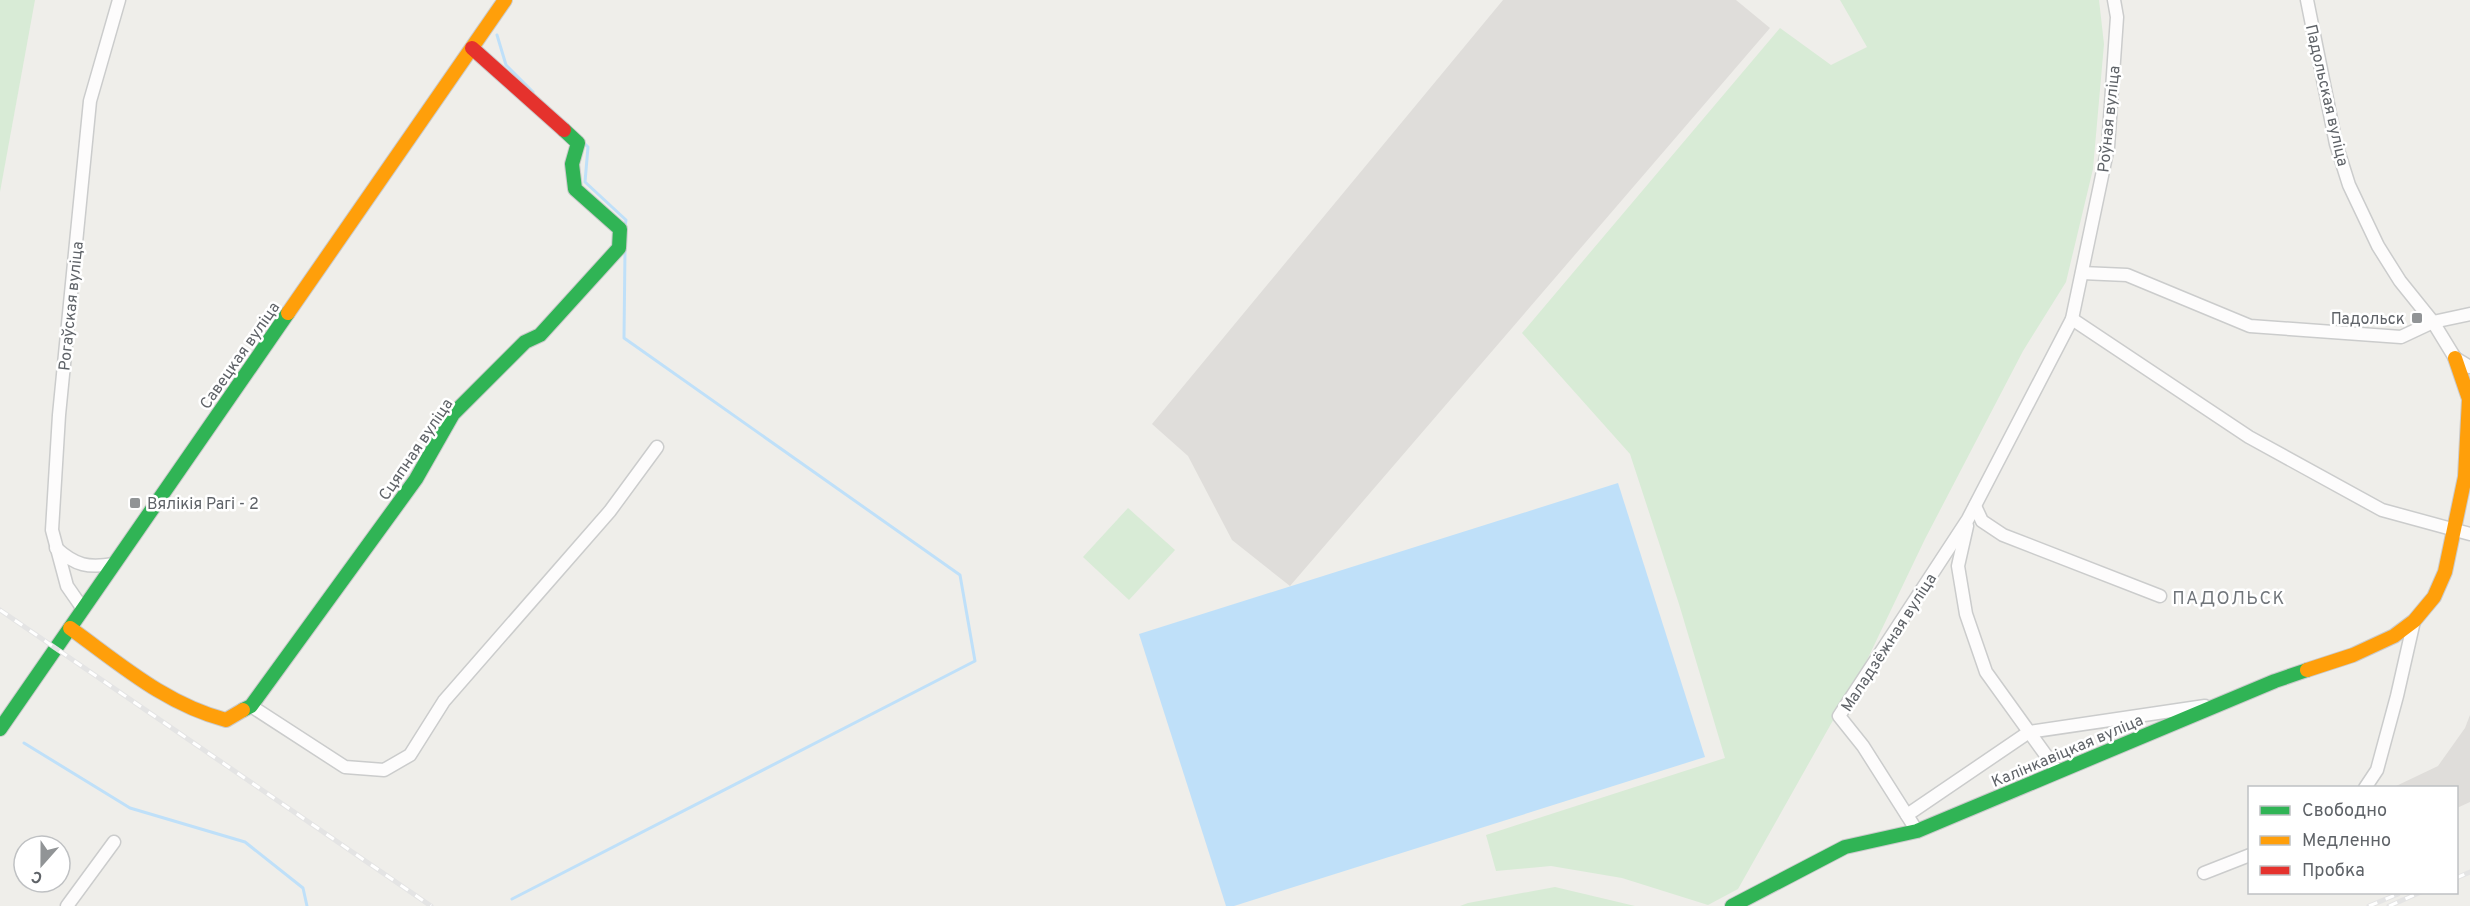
<svg xmlns="http://www.w3.org/2000/svg" width="2470" height="906" font-family="Overpass,sans-serif">
  <style>
    .industrial { fill: #dfddda }
    .green { fill: #d8ebd6 }
    .water { fill: #bfe0f9 }
    .lines { fill: none; stroke-linecap: round; stroke-linejoin: round }
    .stream { stroke: #bfe0f9; stroke-width: 3 }
    .street-casing { stroke: #cbcccc; stroke-width: 15 }
    .fast-casing { stroke: #cacacb; stroke-width: 16 }
    .slow-casing { stroke: #cacacb; stroke-width: 16 }
    .jam-casing { stroke: #cacacb; stroke-width: 16 }
    .street { stroke: #fdfcfc; stroke-width: 12 }
    .fast { stroke: #30b455; stroke-width: 14 }
    .slow { stroke: #ff9f0a; stroke-width: 14 }
    .jam { stroke: #e5322d; stroke-width: 14 }
    .rail-casing { stroke: #e4e4e4; stroke-width: 5 }
    .rail { stroke: #fff; stroke-width: 3; stroke-dasharray: 9; stroke-linecap: butt }
    .poi-dot { fill: #919496; stroke: #fff; stroke-width: 2 }
    .labels { text-anchor: middle; stroke-width: 5; stroke-linejoin: round; paint-order: stroke }
    .street-label { font-size: 16px; fill: #5f6368; stroke: #fff }
    .poi-label { font-size: 16px; fill: #5f6368; stroke: #fff; text-anchor: end }
    .neighbourhood-label { font-size: 18px; letter-spacing: 1.5px; fill: #70757a; stroke: #fff }
  </style>
  <rect width="100%" height="100%" fill="#efeeea"/>
  <g class="industrial">
    <path d="M 1503,0 L 1736,0 L 1770,28 L 1290,586 L 1232,540 L 1188,456 L 1152,424 Z"/>
    <path d="M 2470,715 L 2470,802 L 2457,808 L 2456,788 L 2394,787 L 2438,766 L 2465,728 Z"/>
  </g>
  <g class="green">
    <path d="M 0,0 L 35,0 L 0,192 Z"/>
    <path d="M 1840,0 L 2099,0 L 2104,44 L 2093,169 L 2066,282 L 2023,351 L 1925,539 L 1867,660 L 1738,889 L 1708,905 L 1622,878 L 1551,866 L 1496,871 L 1486,835 L 1725,758 L 1679,604 L 1630,454 L 1522,333 L 1780,28 L 1831,65 L 1867,47 Z"/>
    <path d="M 1128,508 L 1175,550 L 1129,600 L 1083,557 Z"/>
    <path d="M 1555,887 L 1635,906 L 1460,906 L 1468,903 Z"/>
  </g>
  <path class="water" d="M 1618,483 L 1705,757 L 1234,906 L 1226,906 L 1139,634 Z"/>
  <g class="lines">
    <g class="stream">
      <path d="M 497,35 L 506,65 L 533,92"/>
      <path d="M 584,143 L 588,147 L 585,182 L 626,220 L 625,226"/>
      <path d="M 24,743 L 130,808 L 245,842 L 303,888 L 307,906"/>
      <path d="M 512,899 L 975,661 L 960,575 L 624,338 L 625,250"/>
    </g>
    <defs>
      <g id="street">
        <path d="M 2307,0 L 2336,144 L 2349,185 L 2378,246 L 2400,281 L 2433,322 L 2455,358 L 2470,367"/>
        <path d="M 2082,273 L 2127,275 L 2250,326 L 2401,337 L 2433,322 L 2470,314"/>
        <path d="M 2072,319 L 2249,437 L 2382,510 L 2470,534"/>
        <path d="M 1975,506 L 1982,521 L 2003,535 L 2160,596"/>
        <path d="M 1967,526 L 1958,566 L 1966,614 L 1986,672 L 2058,772"/>
        <path d="M 56,548 C 76,566 88,568 114,564"/>
        <path d="M 83,609 L 67,586 L 52,530 L 59,415 L 90,101 L 119,0"/>
        <path d="M 251,706 L 345,767 L 384,770 L 410,755 L 444,701 L 610,511 L 657,447"/>
        <path d="M 2365,788 L 2377,770 L 2397,696 L 2414,621"/>
        <path d="M 1907,815 L 2029,732 L 2205,706"/>
        <path d="M 1917,831 L 1863,746 L 1839,716 L 1968,519 L 2072,319 L 2108,147 L 2117,17 L 2114,0"/>
        <path d="M 2204,873 L 2250,855"/>
        <path d="M 67,906 L 114,842"/>
      </g>
      <g id="fast">
        <path d="M 243,710 L 251,706 L 416,479 L 453,414 L 525,342 L 540,335 L 619,248 L 620,229 L 575,189 L 572,164 L 578,143 L 564,130"/>
        <path d="M 0,729 L 288,313"/>
        <path d="M 1732,906 L 1845,847 L 1917,831 L 2275,681 L 2307,670"/>
      </g>
      <g id="slow">
        <path d="M 288,313 L 505,0"/>
        <path d="M 70,628 C 120,664 165,704 226,720 L 243,710"/>
        <path d="M 2307,670 L 2353,655 L 2394,636 L 2414,621 L 2434,597 L 2445,572 L 2465,477 L 2469,399 L 2455,358"/>
      </g>
      <path id="jam" d="M 472,48 L 564,130"/>
    </defs>
    <use href="#street" class="street-casing"/>
    <use href="#fast" class="fast-casing"/>
    <use href="#slow" class="slow-casing"/>
    <use href="#jam" class="jam-casing"/>
    <use href="#street" class="street"/>
    <use href="#fast" class="fast"/>
    <use href="#slow" class="slow"/>
    <use href="#jam" class="jam"/>
    <defs>
      <g id="rail">
        <path d="M 0,610 L 431,906"/>
        <path d="M 2456,878 L 2470,872"/>
        <path d="M 2369,906 L 2398,894"/>
        <path d="M 2389,906 L 2421,892"/>
      </g>
    </defs>
    <use href="#rail" class="rail-casing"/>
    <use href="#rail" class="rail"/>
  </g>
  <g class="poi-dot">
    <rect x="2411" y="312" width="12" height="12" rx="3"/>
    <rect x="129" y="497" width="12" height="12" rx="3"/>
  </g>
  <g class="labels">
    <g class="street-label">
      <text transform="translate(2328 95) rotate(77)" y="6">Падольская вуліца</text>
      <text transform="translate(2108 119) rotate(-84)" y="6">Роўная вуліца</text>
      <text transform="translate(70 306) rotate(-84)" y="6">Рогаўская вуліца</text>
      <text transform="translate(239 355) rotate(-55)" y="6">Савецкая вуліца</text>
      <text transform="translate(415 449) rotate(-56)" y="6">Сцяпная вуліца</text>
      <text transform="translate(1888 642) rotate(-57)" y="6">Маладзёжная вуліца</text>
      <text transform="translate(2067 750) rotate(-23)" y="6">Калінкавіцкая вуліца</text>
    </g>
    <g class="poi-label">
      <text x="2405" y="324">Падольск</text>
      <text x="147" y="509" text-anchor="start">Вялікія Рагі - 2</text>
    </g>
    <g class="neighbourhood-label">
      <text x="2229" y="604">ПАДОЛЬСК</text>
    </g>
  </g>
  <rect x="2248" y="786" width="210" height="108" fill="#ffffff" stroke="#bfc1c3" stroke-width="1.5"/>
  <rect x="2260" y="806" width="30" height="9" fill="#30b455" stroke="#bfc1c3" stroke-width="1.5"/>
  <text x="2302" y="816" font-size="18" fill="#5f6368">Свободно</text>
  <rect x="2260" y="836" width="30" height="9" fill="#ff9f0a" stroke="#bfc1c3" stroke-width="1.5"/>
  <text x="2302" y="846" font-size="18" fill="#5f6368">Медленно</text>
  <rect x="2260" y="866" width="30" height="9" fill="#e5322d" stroke="#bfc1c3" stroke-width="1.5"/>
  <text x="2302" y="876" font-size="18" fill="#5f6368">Пробка</text>
  <g transform="translate(42 864) rotate(201)"><circle r="28" fill="#ffffff" stroke="#bfc1c3" stroke-width="1.5"/>
  <path d="M0-4.5L10 22L0 15L-10 22Z" fill="#919496"/>
  <text y="-9" font-size="16" font-weight="bold" text-anchor="middle" fill="#5f6368">С</text>
  </g>
</svg>
